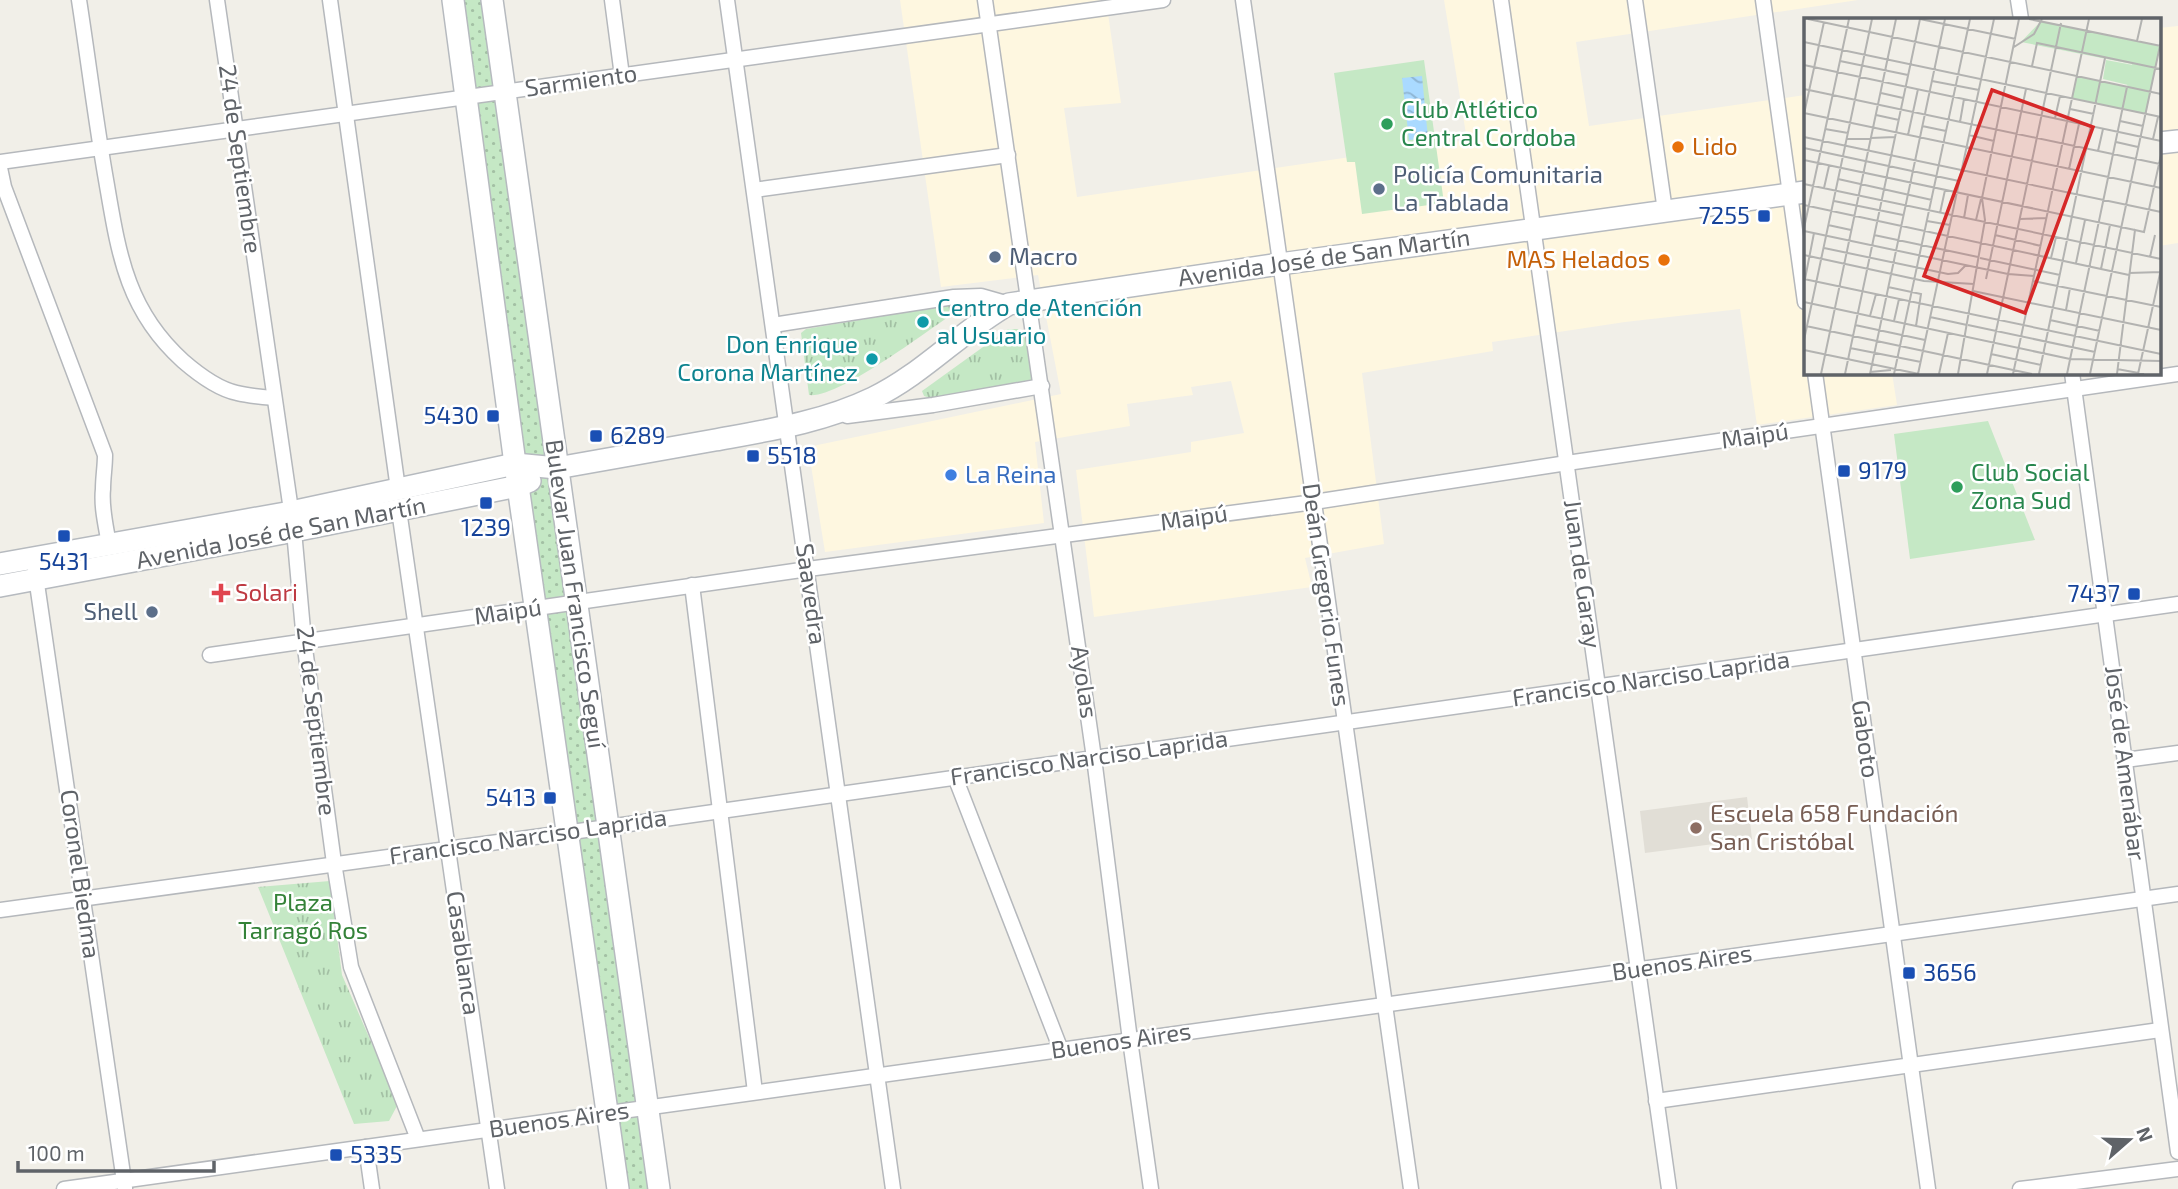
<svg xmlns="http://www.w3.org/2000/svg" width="2178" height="1189" font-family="'Exo 2',sans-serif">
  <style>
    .commercial { fill: #fef7e0 }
    .education { fill: #e1ded6 }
    .grass { fill: url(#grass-dots) }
    .park { fill: url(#park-tufts) }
    .pitch { fill: #c5e8c5 }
    .water { fill: url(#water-waves) }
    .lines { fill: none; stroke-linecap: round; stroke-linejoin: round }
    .minor-casing { stroke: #b5b8bc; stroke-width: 17 }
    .secondary-casing { stroke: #b6babf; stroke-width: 24 }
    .minor { stroke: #fff; stroke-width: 14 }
    .secondary { stroke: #fff; stroke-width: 21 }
    .leisure-dot { fill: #2e9e5b; stroke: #fff; stroke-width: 2.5 }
    .food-dot { fill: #e8710a; stroke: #fff; stroke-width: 2.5 }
    .service-dot { fill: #5c6f8a; stroke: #fff; stroke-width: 2.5 }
    .transit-dot { fill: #1a4fb4; stroke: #fff; stroke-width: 2.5 }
    .culture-dot { fill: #0f9aa8; stroke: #fff; stroke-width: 2.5 }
    .shop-dot { fill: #3f7fe0; stroke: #fff; stroke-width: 2.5 }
    .health-dot { fill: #e0444e; stroke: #fff; stroke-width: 2.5 }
    .education-dot { fill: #8d6e63; stroke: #fff; stroke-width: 2.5 }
    .labels { text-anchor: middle; stroke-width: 5; stroke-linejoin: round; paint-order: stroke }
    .street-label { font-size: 24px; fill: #5f6368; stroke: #fff }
    .leisure-label { font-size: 24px; fill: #27864d; stroke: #fff; text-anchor: start }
    .food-label { font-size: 24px; fill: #c56008; stroke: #fff; text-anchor: start }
    .service-label { font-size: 24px; fill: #4e5e75; stroke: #fff; text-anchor: start }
    .transit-label { font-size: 24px; fill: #164399; stroke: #fff; text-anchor: start }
    .culture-label { font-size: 24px; fill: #0d838f; stroke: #fff; text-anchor: start }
    .shop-label { font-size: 24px; fill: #366cbe; stroke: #fff; text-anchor: start }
    .health-label { font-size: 24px; fill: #be3a42; stroke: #fff; text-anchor: start }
    .education-label { font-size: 24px; fill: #785e54; stroke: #fff; text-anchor: start }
    .park-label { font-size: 24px; fill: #348238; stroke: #fff }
    .inset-road { fill: none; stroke: #b3b3b1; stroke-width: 2 }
    .view { fill: #d62828; fill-opacity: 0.15; stroke: #d62828; stroke-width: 3.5 }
    .inset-edge { fill: none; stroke: #5f6368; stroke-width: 3.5 }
  </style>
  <defs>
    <pattern id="grass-dots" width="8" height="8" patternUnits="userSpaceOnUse" patternTransform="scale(1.75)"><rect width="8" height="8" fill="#c5e8c5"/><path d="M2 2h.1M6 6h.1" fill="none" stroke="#a3c0a4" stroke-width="1.8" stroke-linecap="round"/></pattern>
    <pattern id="park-tufts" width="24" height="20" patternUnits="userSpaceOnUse" patternTransform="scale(1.75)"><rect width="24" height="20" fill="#c5e8c5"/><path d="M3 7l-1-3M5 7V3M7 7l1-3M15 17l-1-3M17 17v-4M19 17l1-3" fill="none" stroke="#a3c0a4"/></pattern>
    <pattern id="water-waves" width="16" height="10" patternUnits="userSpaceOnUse" patternTransform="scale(1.75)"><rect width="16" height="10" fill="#aadaff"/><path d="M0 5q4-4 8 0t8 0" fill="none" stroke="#8eb4d2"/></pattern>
  </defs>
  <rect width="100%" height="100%" fill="#f1efe8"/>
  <g class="commercial">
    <path d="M 900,0 L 1106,0 L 1121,103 L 1064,108 L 1077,197 L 1467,140 L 1444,0 L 1858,0 L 1576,42 L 1589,126 L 1805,95 L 1805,373 L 1892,373 L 1897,405 L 1757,425 L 1740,309 L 1625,322 L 1492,342 L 1493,351 L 1362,373 L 1384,544 L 1305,558 L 1312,587 L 1094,617 L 1076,470 L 1191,452 L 1191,442 L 1244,433 L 1231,381 L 1191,387 L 1193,395 L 1127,404 L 1130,426 L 1035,442 L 1044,523 L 825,552 L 808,447 L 1061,394 L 1038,275 L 941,287 Z"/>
    <path d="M 2178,26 L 2178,243 L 2159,246 L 2159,28 Z"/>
  </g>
  <path class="education" d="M 1747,797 L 1752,839 L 1645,853 L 1640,811 Z"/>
  <path class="grass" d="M 453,0 L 492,0 L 659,1189 L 618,1189 Z"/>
  <g class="park">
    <path d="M 954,304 L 959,304 L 960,309 C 932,327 839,399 809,395 L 801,333 L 806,329 Z"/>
    <path d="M 1008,329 L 1018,329 L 1027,341 L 1032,378 L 1030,381 L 930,398 L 924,396 L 922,391 Z"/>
    <path d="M 330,881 L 342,975 L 398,1104 L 389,1121 L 354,1124 L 258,887 Z"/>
  </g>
  <g class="pitch">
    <path d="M 1424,60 L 1444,203 L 1362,214 L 1355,162 L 1347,162 L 1334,73 Z"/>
    <path d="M 1988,421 L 2035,540 L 1910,559 L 1894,434 Z"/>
  </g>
  <path class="water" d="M 1422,76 L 1428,138 L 1409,140 L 1402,78 Z"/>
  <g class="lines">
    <defs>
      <g id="minor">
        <path d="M 79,0 C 88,58 95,116 105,174 C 118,248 124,308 183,361 C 198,374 218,389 237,393 C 249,396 262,397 274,398"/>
        <path d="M 217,0 L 294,531 L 304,641 L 334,863 L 351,967 L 418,1139"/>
        <path d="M 330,0 L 398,489"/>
        <path d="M 612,0 L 622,76"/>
        <path d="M 727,0 L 893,1189"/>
        <path d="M 985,0 L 1094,758 L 1130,1040 L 1151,1189"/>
        <path d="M 1243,0 L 1411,1189"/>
        <path d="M 1501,0 L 1669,1189"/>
        <path d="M 1635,0 L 1665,211"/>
        <path d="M 1763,0 L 1805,302"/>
        <path d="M 2018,0 L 2021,19"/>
        <path d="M 0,162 L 1163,0"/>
        <path d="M 0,168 L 4,187 L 105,455 C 105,467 103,477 103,489 C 101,507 106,526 109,545"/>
        <path d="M 754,190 L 1008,155"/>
        <path d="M 773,325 L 954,297 L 981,296 L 1009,304"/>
        <path d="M 1815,373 L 1928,1189"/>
        <path d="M 2072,373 L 2178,1152"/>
        <path d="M 847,416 L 933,405 L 1042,386"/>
        <path d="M 399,510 L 497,1189"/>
        <path d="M 35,570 L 125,1188"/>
        <path d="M 692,585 L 755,1092"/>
        <path d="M 210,655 L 808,569 L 1314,502 L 1567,463 L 2178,374"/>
        <path d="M 2125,760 L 2178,753"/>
        <path d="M 955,777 L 1061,1050"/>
        <path d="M 0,910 L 608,827 L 2178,604"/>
        <path d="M 1656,1101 L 2160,1030"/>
        <path d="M 366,1147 L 372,1189"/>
        <path d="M 64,1189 L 2178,894"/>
        <path d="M 2020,1189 L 2178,1169"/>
      </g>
      <g id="secondary">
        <path d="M 453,0 L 518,486 L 618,1189"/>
        <path d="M 492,0 L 659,1189"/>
        <path d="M 2159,143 L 2178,141"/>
        <path d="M 0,564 L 291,512 L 515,464 L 557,468 C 610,459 662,449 715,440 C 770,430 823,422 873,398 C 923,374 961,331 1009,304 L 1280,264 L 1805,192"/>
        <path d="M 0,586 L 294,531 L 518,486 L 530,481"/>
      </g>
    </defs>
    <use href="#minor" class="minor-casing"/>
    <use href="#secondary" class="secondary-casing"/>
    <use href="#minor" class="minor"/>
    <use href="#secondary" class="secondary"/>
  </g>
  <g class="leisure-dot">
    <circle cx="1387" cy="124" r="7"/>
    <circle cx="1957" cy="487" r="7"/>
  </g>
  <g class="food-dot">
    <circle cx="1678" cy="147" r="7"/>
    <circle cx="1664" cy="260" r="7"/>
  </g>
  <g class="service-dot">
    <circle cx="1379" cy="189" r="7"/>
    <circle cx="995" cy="257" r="7"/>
    <circle cx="152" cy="612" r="7"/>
  </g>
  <g class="transit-dot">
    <rect x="1757" y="209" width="14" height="14" rx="3.5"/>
    <rect x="486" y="409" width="14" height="14" rx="3.5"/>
    <rect x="589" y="429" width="14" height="14" rx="3.5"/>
    <rect x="746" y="449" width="14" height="14" rx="3.5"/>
    <rect x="1837" y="464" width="14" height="14" rx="3.5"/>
    <rect x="479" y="496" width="14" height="14" rx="3.5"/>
    <rect x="57" y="529" width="14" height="14" rx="3.5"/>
    <rect x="2127" y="587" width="14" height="14" rx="3.5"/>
    <rect x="543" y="791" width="14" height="14" rx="3.5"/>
    <rect x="1902" y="966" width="14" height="14" rx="3.5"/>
    <rect x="329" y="1148" width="14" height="14" rx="3.5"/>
  </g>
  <g class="culture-dot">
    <circle cx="923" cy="322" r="7"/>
    <circle cx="872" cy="359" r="7"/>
  </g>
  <circle class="shop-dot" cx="951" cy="475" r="7"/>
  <path class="health-dot" d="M217.5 582.5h7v7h7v7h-7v7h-7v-7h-7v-7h7z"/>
  <circle class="education-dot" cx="1696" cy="828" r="7"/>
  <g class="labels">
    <g class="street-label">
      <text transform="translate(581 81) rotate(-8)" y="8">Sarmiento</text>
      <text transform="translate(240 159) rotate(82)" y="8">24 de Septiembre</text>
      <text transform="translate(1324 258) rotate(-8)" y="8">Avenida José de San Martín</text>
      <text transform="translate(1755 436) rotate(-8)" y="8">Maipú</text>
      <text transform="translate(1194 518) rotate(-8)" y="8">Maipú</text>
      <text transform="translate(281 533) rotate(-11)" y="8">Avenida José de San Martín</text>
      <text transform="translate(1582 574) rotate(82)" y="8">Juan de Garay</text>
      <text transform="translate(575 594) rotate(82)" y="8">Bulevar Juan Francisco Seguí</text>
      <text transform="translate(811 594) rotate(82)" y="8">Saavedra</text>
      <text transform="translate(1326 595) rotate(82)" y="8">Deán Gregorio Funes</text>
      <text transform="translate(508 612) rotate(-8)" y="8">Maipú</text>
      <text transform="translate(1651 679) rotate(-8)" y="8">Francisco Narciso Laprida</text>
      <text transform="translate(1084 682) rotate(82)" y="8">Ayolas</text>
      <text transform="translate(316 721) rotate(83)" y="8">24 de Septiembre</text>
      <text transform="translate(1865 739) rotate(82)" y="8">Gaboto</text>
      <text transform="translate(1089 758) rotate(-8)" y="8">Francisco Narciso Laprida</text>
      <text transform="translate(2125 763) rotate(83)" y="8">José de Amenábar</text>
      <text transform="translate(528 837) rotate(-8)" y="8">Francisco Narciso Laprida</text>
      <text transform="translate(80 874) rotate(82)" y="8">Coronel Biedma</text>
      <text transform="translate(463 953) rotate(82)" y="8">Casablanca</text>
      <text transform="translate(1682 963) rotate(-8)" y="8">Buenos Aires</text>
      <text transform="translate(1121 1041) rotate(-8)" y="8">Buenos Aires</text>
      <text transform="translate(559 1120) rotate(-8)" y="8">Buenos Aires</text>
    </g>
    <g class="leisure-label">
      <text x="1401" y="118">Club Atlético<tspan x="1401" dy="28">Central Cordoba</tspan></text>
      <text x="1971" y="481">Club Social<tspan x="1971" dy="28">Zona Sud</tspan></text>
    </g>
    <g class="food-label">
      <text x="1692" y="155">Lido</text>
      <text x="1650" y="268" text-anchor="end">MAS Helados</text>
    </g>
    <g class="service-label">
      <text x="1393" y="183">Policía Comunitaria<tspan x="1393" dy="28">La Tablada</tspan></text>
      <text x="1009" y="265">Macro</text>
      <text x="138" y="620" text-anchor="end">Shell</text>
    </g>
    <g class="transit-label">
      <text x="1750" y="224" text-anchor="end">7255</text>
      <text x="479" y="424" text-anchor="end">5430</text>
      <text x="610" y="444">6289</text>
      <text x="767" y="464">5518</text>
      <text x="1858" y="479">9179</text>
      <text x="486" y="536" text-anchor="middle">1239</text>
      <text x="64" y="570" text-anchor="middle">5431</text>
      <text x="2120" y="602" text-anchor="end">7437</text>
      <text x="536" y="806" text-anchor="end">5413</text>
      <text x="1923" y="981">3656</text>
      <text x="350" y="1163">5335</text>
    </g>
    <g class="culture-label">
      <text x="937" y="316">Centro de Atención<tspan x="937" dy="28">al Usuario</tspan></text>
      <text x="858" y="353" text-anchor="end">Don Enrique<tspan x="858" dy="28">Corona Martínez</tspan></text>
    </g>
    <g class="shop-label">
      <text x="965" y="483">La Reina</text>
    </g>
    <g class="health-label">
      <text x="235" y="601">Solari</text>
    </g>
    <g class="education-label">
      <text x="1710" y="822">Escuela 658 Fundación<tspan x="1710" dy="28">San Cristóbal</tspan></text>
    </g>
    <g class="park-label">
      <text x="303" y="911">Plaza<tspan x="303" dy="28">Tarragó Ros</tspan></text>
    </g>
  </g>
  <g transform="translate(1804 18)">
    <rect width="357" height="357" fill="#f1efe8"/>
    <path d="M 237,3 L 356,28 L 342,96 L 268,80 L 273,58 L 323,69 L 328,46 L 217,24 Z" fill="#c5e8c5"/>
    <path d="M 302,42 L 329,47 L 324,67 L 299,61 Z" fill="#c5e8c5"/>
    <path class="inset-road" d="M 4,1 L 357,76M 116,1 L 212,21M 225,1 L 357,28M 333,23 L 338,1M 0,24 L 357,99M 210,29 L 230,16 L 238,1M 36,43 L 104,57M 0,47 L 357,123M 228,48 L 233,25 L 357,51M 128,63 L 175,72M 0,71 L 356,146M 77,75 L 99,80M 266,91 L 290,96M 0,95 L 357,170M 0,96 L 20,4M 72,97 L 95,102M 251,100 L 256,78M 316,103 L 339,108M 156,104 L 160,81M 118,108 L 142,113M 21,111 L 44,115M 104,117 L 114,71M 165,117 L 190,123M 0,119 L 357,194M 43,121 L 91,119M 349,121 L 354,99M 312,124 L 334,129M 0,130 L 155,163M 294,133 L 299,111M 0,142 L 331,212M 265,151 L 275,106M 34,161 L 128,182M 0,166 L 357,241M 20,170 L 25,148M 30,183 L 99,197M 0,187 L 325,257M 136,195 L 141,172M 160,200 L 164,177M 216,201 L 242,200M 172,202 L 177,181M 123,203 L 146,207M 24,207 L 47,212M 0,210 L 45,1M 0,213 L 204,256 L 230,258M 70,217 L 174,239M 191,217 L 237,228M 20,230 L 144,256 L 154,255 L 162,247M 0,237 L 120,263 L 170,266M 346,239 L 351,217M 176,240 L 256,257M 247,240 L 252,219M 272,245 L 281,202M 297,251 L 306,207M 325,255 L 357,254M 0,261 L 357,336M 1,261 L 10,215M 182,261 L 222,71M 229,263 L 357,289M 84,269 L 117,276 L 112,308M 169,273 L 357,312M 0,284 L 266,341 L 357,343M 262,292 L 266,270M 66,298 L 72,276M 126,299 L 163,307M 246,302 L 296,313M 90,303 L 95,281M 51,307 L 121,322M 164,307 L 291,334M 2,308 L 228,356M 0,322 L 68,1M 46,330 L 117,344M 0,332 L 115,356M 187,336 L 237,347M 313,351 L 340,356M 66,354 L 87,352M 17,356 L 92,1M 41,356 L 116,1M 66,356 L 141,1M 90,356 L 166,1M 114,356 L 190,1M 135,356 L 144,315M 154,356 L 181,202 L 178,180 L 215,1M 183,356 L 257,5M 209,356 L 285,1M 235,356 L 301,40M 263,356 L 323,69M 286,356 L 357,23M 313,356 L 331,212 L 340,214 L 357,137M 334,356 L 357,251"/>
    <path class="view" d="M 188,72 L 289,109 L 221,295 L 120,258 Z"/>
    <rect width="357" height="357" class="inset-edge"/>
  </g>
  <g transform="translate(2129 1140) rotate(70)" stroke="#ffffff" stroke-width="5" paint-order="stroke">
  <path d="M0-5L12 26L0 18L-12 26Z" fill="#5f6368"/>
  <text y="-10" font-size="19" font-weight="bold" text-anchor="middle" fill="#5f6368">N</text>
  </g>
  <path d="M18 1161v10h196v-10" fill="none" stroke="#5f6368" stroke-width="3.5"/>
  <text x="28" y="1161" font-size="21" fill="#5f6368" stroke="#ffffff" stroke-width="5" paint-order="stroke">100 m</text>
</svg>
